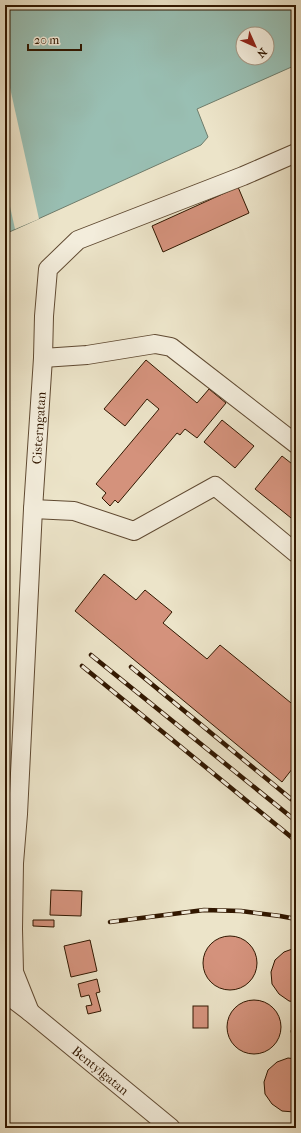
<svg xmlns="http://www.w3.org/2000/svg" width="301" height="1133" font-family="'IM FELL French Canon',serif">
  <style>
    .water { fill: #99bfb3; stroke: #6f7c6b; fill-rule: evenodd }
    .pier { fill: #ece4c9 }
    .building { fill: #d4927c; stroke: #311700 }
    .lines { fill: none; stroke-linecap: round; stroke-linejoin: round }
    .minor-casing { stroke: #604a32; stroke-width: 20 }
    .minor { stroke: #f3eddc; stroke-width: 18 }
    .rail-casing { stroke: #311700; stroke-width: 4.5 }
    .rail { stroke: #f3eddc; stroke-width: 3; stroke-dasharray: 9; stroke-linecap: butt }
    .labels { text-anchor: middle; stroke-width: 3; stroke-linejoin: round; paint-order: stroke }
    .street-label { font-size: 13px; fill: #311700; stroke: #f3eddc }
  </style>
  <rect width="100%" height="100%" fill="#ece4c9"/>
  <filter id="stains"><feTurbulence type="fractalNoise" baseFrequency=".005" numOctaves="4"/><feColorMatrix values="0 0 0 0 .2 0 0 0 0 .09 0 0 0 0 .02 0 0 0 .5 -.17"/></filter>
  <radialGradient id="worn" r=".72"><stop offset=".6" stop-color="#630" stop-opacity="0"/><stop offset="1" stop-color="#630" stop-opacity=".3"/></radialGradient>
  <path class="water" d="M 5,5 L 296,5 L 296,65 L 197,109 L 208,137 L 201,145 L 5,234 ZM 243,34 L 267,34 L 267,58 L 243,58 Z"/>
  <path class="pier" d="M 5,65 L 39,219 L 15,229 L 5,184 Z"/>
  <g class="building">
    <path d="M 238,187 L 249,213 L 163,252 L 152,226 Z"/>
    <path d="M 146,360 L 197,403 L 209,389 L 226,403 L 197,438 L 185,429 L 180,435 L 177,433 L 118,503 L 115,500 L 110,506 L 102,498 L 106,493 L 96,484 L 159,409 L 147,399 L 125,426 L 104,409 Z"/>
    <path d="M 222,420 L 254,446 L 235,468 L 204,442 Z"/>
    <path d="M 282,456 L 296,467 L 296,522 L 255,489 Z"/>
    <path d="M 104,574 L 136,600 L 145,590 L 172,612 L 163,623 L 207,659 L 220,645 L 296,707 L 296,764 L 282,782 L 75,611 Z"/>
    <path d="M 51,890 L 82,891 L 81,916 L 50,915 Z"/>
    <path d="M 33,920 L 54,920 L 54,927 L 33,926 Z"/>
    <circle cx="230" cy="963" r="27"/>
    <path d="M 90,940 L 97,971 L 71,977 L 64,946 Z"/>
    <path d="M 295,948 L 296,948 L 296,1002 L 289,1001 L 279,994 L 272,984 L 271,972 L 275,960 L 284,952 Z"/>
    <path d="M 97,979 L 100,992 L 96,993 L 101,1011 L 88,1014 L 86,1006 L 92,1005 L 89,995 L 81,997 L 78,984 Z"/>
    <circle cx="254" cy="1027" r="27"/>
    <rect x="193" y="1006" width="15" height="22"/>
    <path d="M 296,1025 L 296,1037 L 292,1036 L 291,1031 L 292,1028 Z"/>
    <path d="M 288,1058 L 296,1059 L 296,1111 L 294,1112 L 282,1111 L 272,1104 L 265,1094 L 264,1082 L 268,1070 L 277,1062 Z"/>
  </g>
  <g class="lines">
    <defs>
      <g id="minor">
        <path d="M 43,358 L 87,355 L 155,344 L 171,347 L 296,444"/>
        <path d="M 33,509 L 74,511 L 134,531 L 215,486 L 296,553"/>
        <path id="s1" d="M 5,993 L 30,1012 L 171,1128"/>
        <path id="s2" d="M 30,1012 L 14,972 L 13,929 L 14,863 L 18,814 L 33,509 L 43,358 L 44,316 L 48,269 L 78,240 L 243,176 L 296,153"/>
      </g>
    </defs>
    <use href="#minor" class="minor-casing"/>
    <use href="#minor" class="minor"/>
    <defs>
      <g id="rail">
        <path d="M 91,655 L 296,821"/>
        <path d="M 82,666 L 296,841"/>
        <path d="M 131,667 L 296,803"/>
        <path d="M 110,922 L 204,910 L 241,911 L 280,916 L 296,919"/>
      </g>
    </defs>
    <use href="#rail" class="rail-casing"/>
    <use href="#rail" class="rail"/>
  </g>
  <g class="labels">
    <g class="street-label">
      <text dy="5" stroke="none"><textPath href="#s2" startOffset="588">Cisterngatan</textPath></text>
      <text dy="5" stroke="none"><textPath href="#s1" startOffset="123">Bentylgatan</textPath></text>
    </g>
  </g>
  <rect width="301" height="1133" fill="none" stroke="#ece4c9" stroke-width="20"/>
  <rect x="6" y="6" width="289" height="1121" fill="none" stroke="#311700" stroke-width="2"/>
  <rect x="10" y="10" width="281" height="1113" fill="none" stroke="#311700"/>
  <g transform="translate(255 46) rotate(135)"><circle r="19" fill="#f3eddc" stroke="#a59784"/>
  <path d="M0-3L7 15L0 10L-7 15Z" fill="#8f2418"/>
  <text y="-6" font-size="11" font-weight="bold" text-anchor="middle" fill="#311700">N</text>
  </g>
  <path d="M28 44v6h53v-6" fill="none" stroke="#311700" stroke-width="2"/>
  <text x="34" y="44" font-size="12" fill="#311700" stroke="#f3eddc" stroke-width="3" paint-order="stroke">20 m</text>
  <rect width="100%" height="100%" filter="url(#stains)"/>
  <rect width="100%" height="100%" fill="url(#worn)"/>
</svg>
